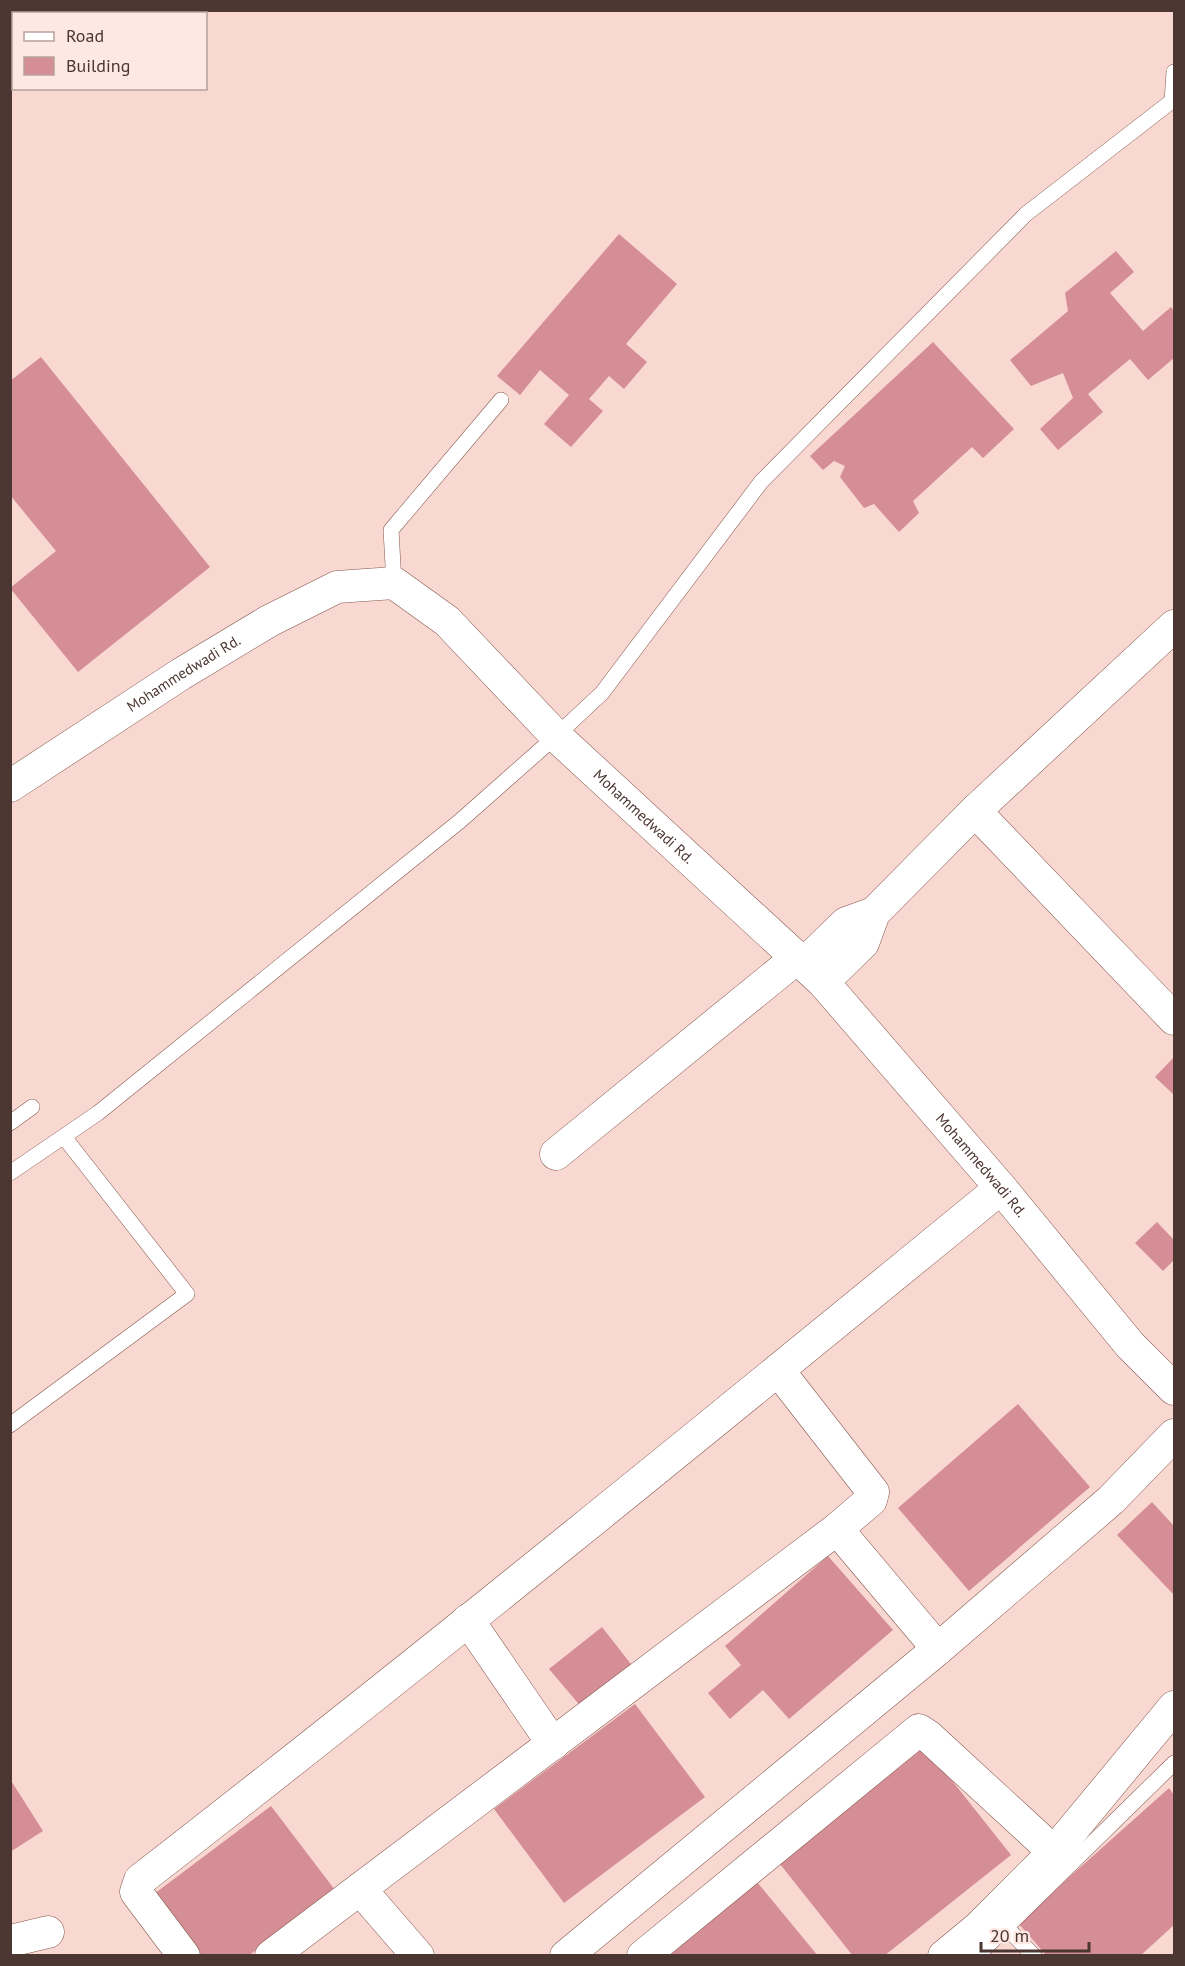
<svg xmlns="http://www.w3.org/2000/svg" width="1185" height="1966" font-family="'PT Sans',sans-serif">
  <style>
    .building { fill: #d58e95 }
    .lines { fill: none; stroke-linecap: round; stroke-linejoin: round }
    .lane-casing { stroke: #84574d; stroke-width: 16 }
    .street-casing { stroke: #84574d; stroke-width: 33 }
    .lane { stroke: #fff; stroke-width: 15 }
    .street { stroke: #fff; stroke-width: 32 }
    .labels { text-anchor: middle; stroke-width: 4.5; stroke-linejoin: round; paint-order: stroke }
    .street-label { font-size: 15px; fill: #4b3631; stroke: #fee8e3 }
  </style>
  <rect width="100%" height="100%" fill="#f8d8d1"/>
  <g class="building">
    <path d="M 619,234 L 677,284 L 626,344 L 647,362 L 624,389 L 609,376 L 589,399 L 603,411 L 571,447 L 544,424 L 569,395 L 540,370 L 520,395 L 497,376 Z"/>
    <path d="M 1116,251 L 1134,272 L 1110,293 L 1143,331 L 1171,307 L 1174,311 L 1174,358 L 1148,380 L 1130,359 L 1088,394 L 1103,412 L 1058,450 L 1040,429 L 1073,398 L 1063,373 L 1031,386 L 1010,360 L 1068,311 L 1065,293 Z"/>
    <path d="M 933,342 L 1014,429 L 983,458 L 972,447 L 913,501 L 919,513 L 899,532 L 874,504 L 864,508 L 840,477 L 845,466 L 834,461 L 823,470 L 810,456 Z"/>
    <path d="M 41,357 L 210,567 L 78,672 L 10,588 L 56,551 L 10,495 L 10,381 Z"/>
    <path d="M 1174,1057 L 1174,1095 L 1155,1077 Z"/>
    <path d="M 1157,1222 L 1174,1240 L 1174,1260 L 1163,1271 L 1135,1243 Z"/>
    <path d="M 1018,1404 L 1090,1487 L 969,1591 L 898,1508 Z"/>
    <path d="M 1152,1502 L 1174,1526 L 1174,1595 L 1117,1535 Z"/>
    <path d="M 828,1556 L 893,1630 L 789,1719 L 763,1690 L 730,1719 L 708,1693 L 741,1665 L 725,1646 Z"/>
    <path d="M 602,1627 L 634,1668 L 583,1709 L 549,1669 Z"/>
    <path d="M 635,1704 L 705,1797 L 564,1903 L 494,1809 Z"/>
    <path d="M 923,1744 L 1011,1855 L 884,1956 L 853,1956 L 776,1859 Z"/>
    <path d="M 10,1779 L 43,1831 L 10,1852 Z"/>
    <path d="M 1169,1788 L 1174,1795 L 1174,1925 L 1140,1956 L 1047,1956 L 1018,1923 Z"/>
    <path d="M 271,1806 L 335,1890 L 248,1956 L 200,1956 L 154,1894 Z"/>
    <path d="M 757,1882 L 818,1956 L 667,1956 Z"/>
  </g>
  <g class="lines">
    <defs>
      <g id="lane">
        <path d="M 394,583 L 391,530 L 501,400"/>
        <path d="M 10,1123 L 32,1107"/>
        <path d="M 10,1173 L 98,1113 L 460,821 L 556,736 L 602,693 L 761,482 L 1026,214 L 1172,101 L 1174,72"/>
        <path d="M 10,1425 L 187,1294 L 64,1137"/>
        <path d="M 1007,1928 L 1034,1956"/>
        <path d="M 977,1956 L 1174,1763"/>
      </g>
      <g id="street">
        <path id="s1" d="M 10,786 L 181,674 L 269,621 L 337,587 L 394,583 L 447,621 L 556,736 L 823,982 L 1001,1188 L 1130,1345 L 1174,1389"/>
        <path d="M 975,811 L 1174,1019"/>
        <path d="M 804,964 L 846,923 L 874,913"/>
        <path d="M 823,982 L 863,943 L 874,913 L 975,811 L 1174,626"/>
        <path d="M 556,1154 L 798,957"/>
        <path d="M 837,1529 L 938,1649"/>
        <path d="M 468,1620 L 553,1744"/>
        <path d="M 360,1889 L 418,1956"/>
        <path d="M 10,1941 L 48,1932"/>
        <path d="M 184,1956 L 136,1892 L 140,1880 C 431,1654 716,1421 1001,1188"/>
        <path d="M 271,1956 L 837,1529 L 871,1500 L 873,1492 L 778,1370"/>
        <path d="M 566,1956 L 938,1649 L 1111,1500 L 1174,1435"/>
        <path d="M 643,1956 L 919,1730 L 928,1736 L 1054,1852"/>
        <path d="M 944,1956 L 978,1928 L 1054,1852 L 1174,1707"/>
      </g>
    </defs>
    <use href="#lane" class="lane-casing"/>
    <use href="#street" class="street-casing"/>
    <use href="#lane" class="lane"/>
    <use href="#street" class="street"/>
  </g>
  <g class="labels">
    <g class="street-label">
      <text dy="5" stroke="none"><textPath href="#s1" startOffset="207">Mohammedwadi Rd.</textPath></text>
      <text dy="5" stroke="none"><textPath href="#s1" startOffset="783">Mohammedwadi Rd.</textPath></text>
      <text dy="5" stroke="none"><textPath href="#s1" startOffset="1269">Mohammedwadi Rd.</textPath></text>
    </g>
  </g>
  <rect width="1185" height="1966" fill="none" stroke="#4b3631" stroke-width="24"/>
  <rect x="12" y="12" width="195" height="78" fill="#fee8e3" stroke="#b6a19c" stroke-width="1.5"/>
  <rect x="24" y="32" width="30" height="9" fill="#ffffff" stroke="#b6a19c" stroke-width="1.5"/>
  <text x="66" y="42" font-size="18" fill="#4b3631">Road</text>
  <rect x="24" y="57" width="30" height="18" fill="#d58e95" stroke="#b6a19c" stroke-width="1.5"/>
  <text x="66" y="72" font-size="18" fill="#4b3631">Building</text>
  <path d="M981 1942v9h108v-9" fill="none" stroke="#4b3631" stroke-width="3"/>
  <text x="990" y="1942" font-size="18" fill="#4b3631" stroke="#fee8e3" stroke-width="4.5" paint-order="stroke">20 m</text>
</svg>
